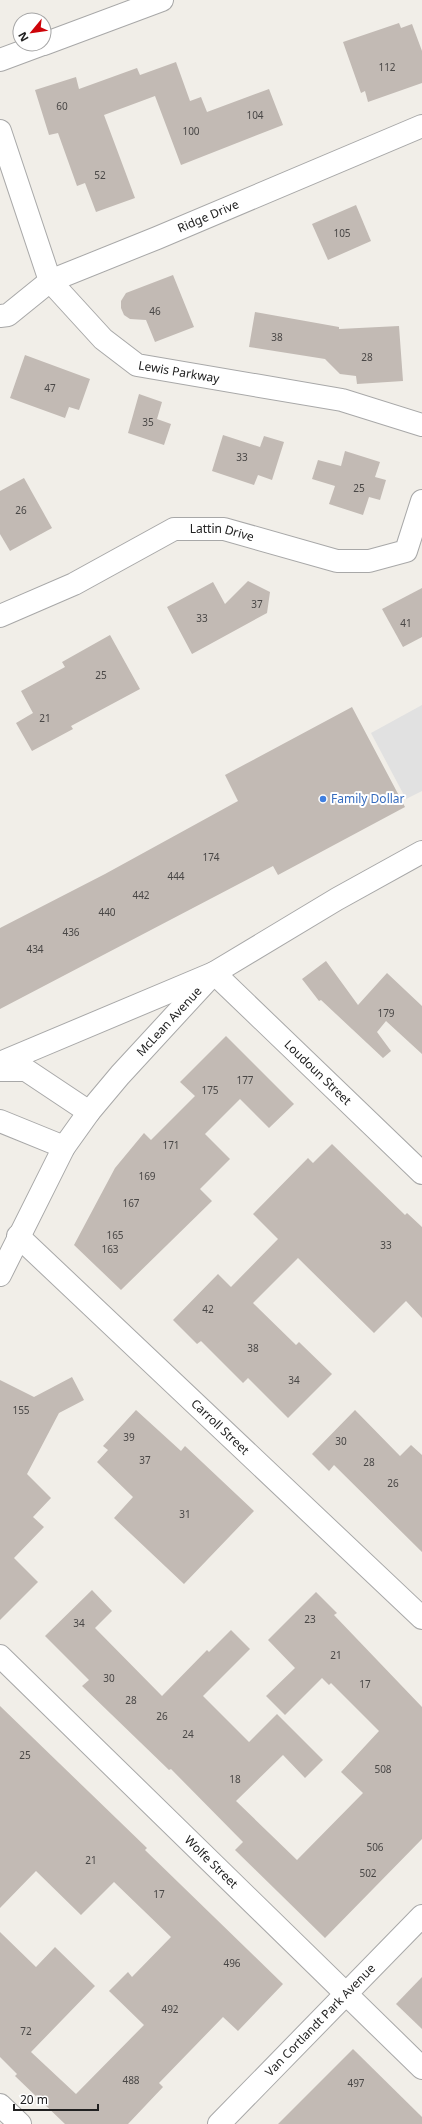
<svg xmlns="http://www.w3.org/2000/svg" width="422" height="2124" font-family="'Noto Sans',sans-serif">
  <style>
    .parking { fill: #e1e1e1 }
    .building { fill: #c2bab4 }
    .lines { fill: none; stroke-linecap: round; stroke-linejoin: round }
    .minor-casing { stroke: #a8a8a8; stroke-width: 24 }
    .minor { stroke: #fff; stroke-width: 22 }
    .shop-dot { fill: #3f7fe0; stroke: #fff; stroke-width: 1.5 }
    .labels { text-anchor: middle; stroke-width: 4; stroke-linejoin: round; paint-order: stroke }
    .number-label { font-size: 10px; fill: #494746 }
    .street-label { font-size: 12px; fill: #212121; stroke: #fff }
    .shop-label { font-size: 12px; fill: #366cbe; stroke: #fff; text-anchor: start }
  </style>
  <rect width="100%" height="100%" fill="#f1eee8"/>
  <path class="parking" d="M 422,705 L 422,791 L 406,799 L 371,733 Z"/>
  <g class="building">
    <path d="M 399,23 L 401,28 L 412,24 L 422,51 L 422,83 L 368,102 L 365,91 L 361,93 L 343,42 Z"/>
    <path d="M 176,62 L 190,101 L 201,97 L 207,112 L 269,89 L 283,125 L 181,165 L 155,96 L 104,115 L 135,198 L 96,212 L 85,183 L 77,186 L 58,133 L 49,135 L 35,90 L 76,77 L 79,89 L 137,68 L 140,75 Z"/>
    <path d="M 356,205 L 371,241 L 328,260 L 312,224 Z"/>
    <path d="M 173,275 L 194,327 L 155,342 L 146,320 L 130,319 L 124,315 L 121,308 L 121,301 L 126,293 Z"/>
    <path d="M 255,312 L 339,327 L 339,329 L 399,326 L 403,381 L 357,384 L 356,376 L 340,374 L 325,359 L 249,347 Z"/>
    <path d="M 25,355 L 90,379 L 79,410 L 69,407 L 65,418 L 10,398 Z"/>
    <path d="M 139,394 L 162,402 L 157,419 L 171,424 L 164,445 L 128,433 Z"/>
    <path d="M 223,435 L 260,447 L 264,436 L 284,442 L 272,480 L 258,475 L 254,485 L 212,471 Z"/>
    <path d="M 345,451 L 380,462 L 375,477 L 386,480 L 380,500 L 369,497 L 363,515 L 329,504 L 335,486 L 312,479 L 318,460 L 341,466 Z"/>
    <path d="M 24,478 L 52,528 L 10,551 L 0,534 L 0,491 Z"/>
    <path d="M 248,581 L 270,592 L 267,613 L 192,654 L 167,607 L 213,582 L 225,604 Z"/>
    <path d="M 422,588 L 422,637 L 403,647 L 382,609 Z"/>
    <path d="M 110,635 L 140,689 L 71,726 L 73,729 L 32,751 L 16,723 L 33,713 L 21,691 L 65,667 L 62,662 Z"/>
    <path d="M 352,707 L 405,807 L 278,875 L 273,866 L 0,1009 L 0,928 L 105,874 L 238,801 L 225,775 Z"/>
    <path d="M 326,961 L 358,1005 L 387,973 L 422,1006 L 422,1054 L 386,1021 L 377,1032 L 391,1051 L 383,1058 L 321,1000 L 319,1001 L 302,979 Z"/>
    <path d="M 226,1036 L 294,1104 L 269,1128 L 240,1099 L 205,1134 L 230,1159 L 200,1189 L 212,1201 L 121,1290 L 74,1245 L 115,1168 L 144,1133 L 151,1140 L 195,1096 L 180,1082 Z"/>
    <path d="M 332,1144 L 405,1215 L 407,1213 L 422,1227 L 422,1318 L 406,1301 L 374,1333 L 298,1258 L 253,1303 L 296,1345 L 299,1342 L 332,1374 L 288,1418 L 248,1378 L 243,1383 L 201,1341 L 205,1338 L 197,1344 L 173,1320 L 218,1274 L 231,1287 L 278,1239 L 253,1214 L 308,1158 L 313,1163 Z"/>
    <path d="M 72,1377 L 84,1400 L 59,1413 L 27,1474 L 51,1498 L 33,1517 L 44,1527 L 14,1558 L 38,1582 L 0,1620 L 0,1380 L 34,1397 Z"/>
    <path d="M 136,1410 L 181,1451 L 185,1446 L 254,1511 L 184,1584 L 114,1518 L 133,1497 L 97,1462 L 108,1450 L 103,1446 Z"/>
    <path d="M 355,1410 L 400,1456 L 411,1445 L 422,1455 L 422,1552 L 334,1465 L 329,1471 L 312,1454 Z"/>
    <path d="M 92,1590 L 112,1611 L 95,1628 L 162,1696 L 207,1650 L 209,1652 L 231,1630 L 250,1649 L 203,1696 L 249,1742 L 277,1714 L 323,1760 L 305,1778 L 283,1755 L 236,1801 L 297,1860 L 363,1793 L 341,1772 L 379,1731 L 331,1683 L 329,1685 L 322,1678 L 285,1715 L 266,1696 L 295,1668 L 268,1640 L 316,1592 L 337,1613 L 334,1615 L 422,1707 L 422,1839 L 325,1938 L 235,1850 L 243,1842 L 171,1769 L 169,1770 L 82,1686 L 89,1680 L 45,1636 Z"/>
    <path d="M 0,1706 L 147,1848 L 145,1850 L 283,1984 L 238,2031 L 223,2017 L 159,2083 L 163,2087 L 128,2124 L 65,2124 L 15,2076 L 17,2074 L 0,2057 L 0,1932 L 36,1967 L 55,1947 L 95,1986 L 31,2052 L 76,2094 L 144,2025 L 109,1991 L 128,1972 L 132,1977 L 171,1937 L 114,1882 L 81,1915 L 36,1871 L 0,1908 Z"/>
    <path d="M 422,1977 L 422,2029 L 396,2004 Z"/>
    <path d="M 353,2049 L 422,2117 L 422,2124 L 278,2124 Z"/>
  </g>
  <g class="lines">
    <defs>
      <g id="minor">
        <path d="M 44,44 L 162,0"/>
        <path d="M 0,60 L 43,44"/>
        <path id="s1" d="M 0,131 L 50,281 L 103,339 L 137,365 L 342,400 L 422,425"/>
        <path id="s2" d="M 0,316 L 8,315 L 50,281 L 157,238 L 422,126"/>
        <path id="s3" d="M 0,616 L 74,584 L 174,529 L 224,529 L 337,561 L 369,561 L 406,551 L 422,501"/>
        <path id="s4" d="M 0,1063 L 214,973 L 422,1173"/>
        <path d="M 0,1070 L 26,1070 L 89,1112"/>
        <path d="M 0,1121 L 64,1147"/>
        <path id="s5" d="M 18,1236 L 422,1618"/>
        <path id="s6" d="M 0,1275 L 64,1147 L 89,1112 L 120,1075 L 214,973 L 337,899 L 422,852"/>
        <path id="s7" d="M 0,1656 L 422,2068"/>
        <path d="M 0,2105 L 20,2124"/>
        <path id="s8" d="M 219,2124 L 422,1916"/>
      </g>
    </defs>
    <use href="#minor" class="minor-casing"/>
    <use href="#minor" class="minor"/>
  </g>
  <circle class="shop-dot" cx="323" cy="799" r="4"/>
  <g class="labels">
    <g class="number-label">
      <text x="387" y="71">112</text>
      <text x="62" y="110">60</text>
      <text x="255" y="119">104</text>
      <text x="191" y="135">100</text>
      <text x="100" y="179">52</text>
      <text x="342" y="237">105</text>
      <text x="155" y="315">46</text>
      <text x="277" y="341">38</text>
      <text x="367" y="361">28</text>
      <text x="50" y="392">47</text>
      <text x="148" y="426">35</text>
      <text x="242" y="461">33</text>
      <text x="359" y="492">25</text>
      <text x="21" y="514">26</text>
      <text x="257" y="608">37</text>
      <text x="202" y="622">33</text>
      <text x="406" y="627">41</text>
      <text x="101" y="679">25</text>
      <text x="45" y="722">21</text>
      <text x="211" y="861">174</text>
      <text x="176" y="880">444</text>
      <text x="141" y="899">442</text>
      <text x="107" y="916">440</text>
      <text x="71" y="936">436</text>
      <text x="35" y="953">434</text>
      <text x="386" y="1017">179</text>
      <text x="245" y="1084">177</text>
      <text x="210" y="1094">175</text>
      <text x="171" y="1149">171</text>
      <text x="147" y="1180">169</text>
      <text x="131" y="1207">167</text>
      <text x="115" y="1239">165</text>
      <text x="386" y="1249">33</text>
      <text x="110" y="1253">163</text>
      <text x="208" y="1313">42</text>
      <text x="253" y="1352">38</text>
      <text x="294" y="1384">34</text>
      <text x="21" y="1414">155</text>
      <text x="129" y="1441">39</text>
      <text x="341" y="1445">30</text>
      <text x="145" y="1464">37</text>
      <text x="369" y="1466">28</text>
      <text x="393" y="1487">26</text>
      <text x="185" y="1518">31</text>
      <text x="310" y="1623">23</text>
      <text x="79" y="1627">34</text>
      <text x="336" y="1659">21</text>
      <text x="109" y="1682">30</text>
      <text x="365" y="1688">17</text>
      <text x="131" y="1704">28</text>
      <text x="162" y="1720">26</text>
      <text x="188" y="1738">24</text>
      <text x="25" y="1759">25</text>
      <text x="383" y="1773">508</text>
      <text x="235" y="1783">18</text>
      <text x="375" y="1851">506</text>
      <text x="91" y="1864">21</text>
      <text x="368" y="1877">502</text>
      <text x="159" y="1898">17</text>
      <text x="232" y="1967">496</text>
      <text x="170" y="2013">492</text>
      <text x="26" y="2035">72</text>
      <text x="131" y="2084">488</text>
      <text x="356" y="2087">497</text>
    </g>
    <g class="street-label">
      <text dy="4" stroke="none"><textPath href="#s2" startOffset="233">Ridge Drive</textPath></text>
      <text dy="4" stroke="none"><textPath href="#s1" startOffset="322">Lewis Parkway</textPath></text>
      <text dy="4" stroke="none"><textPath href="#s3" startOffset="243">Lattin Drive</textPath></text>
      <text dy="4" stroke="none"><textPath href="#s6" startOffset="307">McLean Avenue</textPath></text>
      <text dy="4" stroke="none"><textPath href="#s4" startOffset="376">Loudoun Street</textPath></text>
      <text dy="4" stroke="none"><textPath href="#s5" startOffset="278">Carroll Street</textPath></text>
      <text dy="4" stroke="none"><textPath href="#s7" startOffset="295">Wolfe Street</textPath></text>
      <text dy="4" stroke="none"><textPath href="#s8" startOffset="145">Van Cortlandt Park Avenue</textPath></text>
    </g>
    <g class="shop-label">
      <text x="331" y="803">Family Dollar</text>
    </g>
  </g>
  <g transform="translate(32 32) rotate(241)"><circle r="19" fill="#ffffff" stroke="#a6a6a6"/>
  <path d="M0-3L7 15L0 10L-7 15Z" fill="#ce0409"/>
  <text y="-6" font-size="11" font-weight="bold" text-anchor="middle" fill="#212121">N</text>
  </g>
  <path d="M14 2104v6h84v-6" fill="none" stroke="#212121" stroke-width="2"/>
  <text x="20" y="2104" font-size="12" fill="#212121" stroke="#ffffff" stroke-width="3" paint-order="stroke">20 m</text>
</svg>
